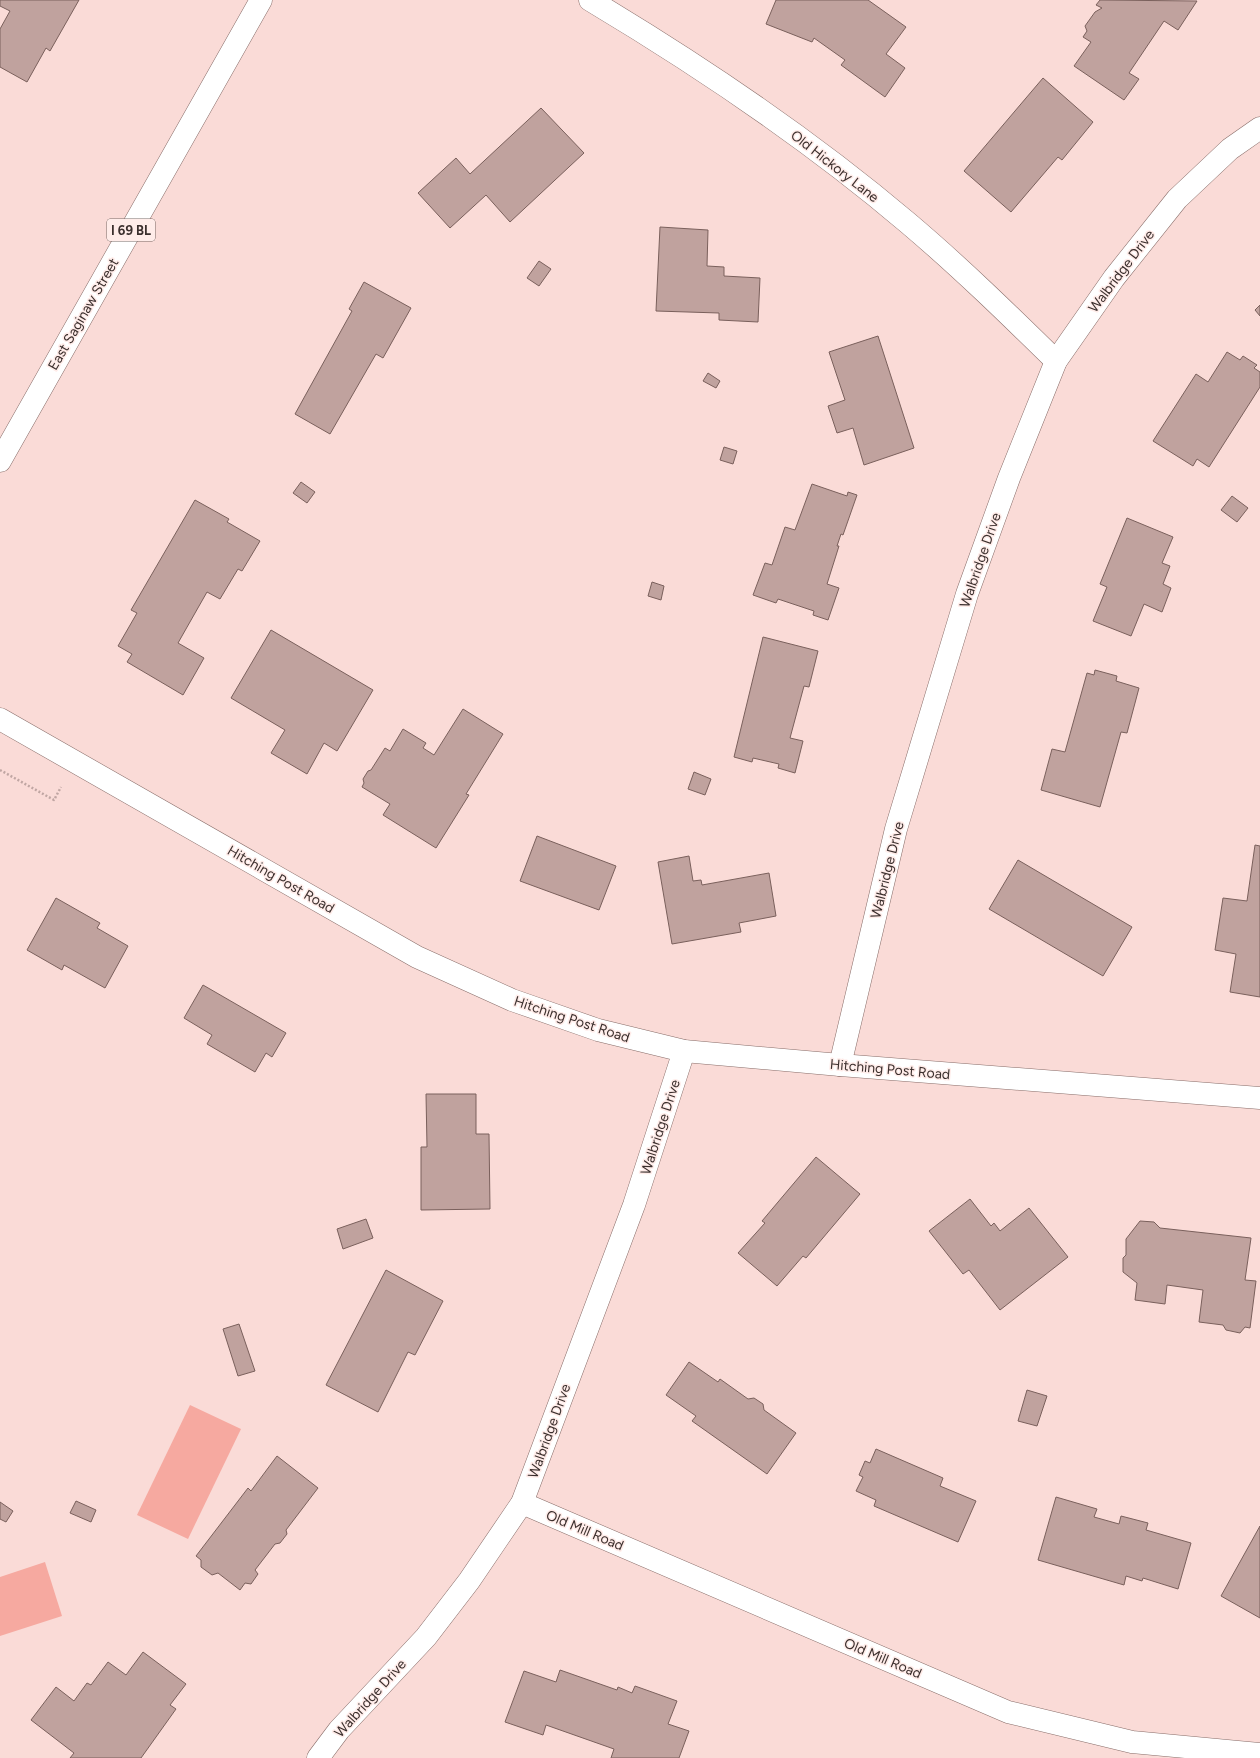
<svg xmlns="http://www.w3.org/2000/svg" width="1260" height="1758" font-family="Figtree,sans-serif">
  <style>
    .green { fill: #f6a9a0 }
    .building { fill: #c0a29e; stroke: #7a605c }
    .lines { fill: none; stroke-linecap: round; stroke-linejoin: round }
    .street-casing { stroke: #886d69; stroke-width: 23 }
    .primary-casing { stroke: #886d69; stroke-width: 23 }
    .path { stroke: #c0a6a3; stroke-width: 2.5; stroke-dasharray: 2 2; stroke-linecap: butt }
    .street { stroke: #fff; stroke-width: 22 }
    .primary { stroke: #fff; stroke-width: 22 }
    .labels { text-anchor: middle; stroke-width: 3; stroke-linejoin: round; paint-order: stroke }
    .shield { fill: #ffece9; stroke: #766865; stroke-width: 1 }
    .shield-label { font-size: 13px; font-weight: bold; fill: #3b2f2d }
    .street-label { font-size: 14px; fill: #3b2f2d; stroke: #ffece9 }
  </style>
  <rect width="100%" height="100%" fill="#fadbd7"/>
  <g class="green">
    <path d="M 190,1405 L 241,1429 L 188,1539 L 137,1515 Z"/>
    <path d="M 45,1562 L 62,1616 L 0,1636 L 0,1577 Z"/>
  </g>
  <g class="building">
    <path d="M 0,0 L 79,0 L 50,51 L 46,48 L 27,82 L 0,67 L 0,29 L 10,11 L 0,6 Z"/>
    <path d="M 776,0 L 868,0 L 906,27 L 886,54 L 905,68 L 885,97 L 841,65 L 845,60 L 814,38 L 812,42 L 766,24 Z"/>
    <path d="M 1100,0 L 1197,1 L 1178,30 L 1164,21 L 1129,73 L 1139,79 L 1124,100 L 1074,66 L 1091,42 L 1083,37 L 1087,31 L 1085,26 L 1095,12 L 1102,8 L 1096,5 Z"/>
    <path d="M 1043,78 L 1093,122 L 1062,160 L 1058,157 L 1011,212 L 964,171 Z"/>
    <path d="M 541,108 L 584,153 L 510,222 L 486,195 L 450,228 L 418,193 L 456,158 L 470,174 Z"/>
    <path d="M 660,227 L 708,230 L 707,266 L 724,267 L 724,276 L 760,278 L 758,322 L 719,320 L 719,313 L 656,311 Z"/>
    <path d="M 539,261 L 551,269 L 539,286 L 527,278 Z"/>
    <path d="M 364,282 L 411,308 L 383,358 L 376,354 L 330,434 L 295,414 L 352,311 L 349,309 Z"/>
    <path d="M 1260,305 L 1260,316 L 1255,310 Z"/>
    <path d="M 878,336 L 914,448 L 864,465 L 853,428 L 837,433 L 828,406 L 845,400 L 829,352 Z"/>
    <path d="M 1227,352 L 1240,360 L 1243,356 L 1257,365 L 1254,368 L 1260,372 L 1260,387 L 1209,467 L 1197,459 L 1193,466 L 1153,441 L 1196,374 L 1208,382 Z"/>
    <path d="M 708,373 L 720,381 L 716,388 L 703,381 Z"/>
    <path d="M 724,447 L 737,451 L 733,464 L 720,460 Z"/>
    <path d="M 301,482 L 315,492 L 307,503 L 293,493 Z"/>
    <path d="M 812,484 L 847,496 L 848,492 L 857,495 L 843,535 L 841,534 L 837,546 L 839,546 L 827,584 L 839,588 L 828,620 L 813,615 L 814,611 L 778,599 L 776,603 L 753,595 L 765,563 L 772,565 L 785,527 L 795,530 Z"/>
    <path d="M 1232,496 L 1248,508 L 1237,522 L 1221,510 Z"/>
    <path d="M 195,500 L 229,519 L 227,522 L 260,541 L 242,571 L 238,569 L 220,599 L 207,592 L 178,643 L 204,658 L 183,695 L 127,662 L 132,654 L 118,646 L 137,613 L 131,610 Z"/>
    <path d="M 1127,518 L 1173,537 L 1162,563 L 1170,566 L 1163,584 L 1171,588 L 1162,612 L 1144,604 L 1131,636 L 1093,621 L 1107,587 L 1100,584 Z"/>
    <path d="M 652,582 L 664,586 L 661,600 L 648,596 Z"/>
    <path d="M 271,630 L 373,690 L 337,751 L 324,743 L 307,774 L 271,753 L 285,730 L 231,698 Z"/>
    <path d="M 763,637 L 818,651 L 809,687 L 804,686 L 790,738 L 803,741 L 795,773 L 778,768 L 779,764 L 753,758 L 752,762 L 734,757 Z"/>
    <path d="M 1095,670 L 1117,676 L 1116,681 L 1139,688 L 1127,733 L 1121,732 L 1100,807 L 1041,790 L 1052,749 L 1065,752 L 1087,673 L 1094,675 Z"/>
    <path d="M 463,709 L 503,734 L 466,794 L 469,795 L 436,848 L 383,815 L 390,804 L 362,787 L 364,783 L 363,779 L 368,771 L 371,770 L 385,748 L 390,751 L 403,729 L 426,743 L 423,748 L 434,755 Z"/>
    <path d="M 694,772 L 711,779 L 705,795 L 688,789 Z"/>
    <path d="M 537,836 L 616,866 L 599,910 L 520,881 Z"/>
    <path d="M 1255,845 L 1260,846 L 1260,997 L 1230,992 L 1236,954 L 1215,950 L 1223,898 L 1247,901 Z"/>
    <path d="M 689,856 L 693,881 L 701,880 L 702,885 L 769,873 L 776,916 L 739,923 L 741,932 L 672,944 L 658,862 Z"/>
    <path d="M 1018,860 L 1132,927 L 1103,976 L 989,909 Z"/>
    <path d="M 56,898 L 100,923 L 97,928 L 128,946 L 105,988 L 64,965 L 62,970 L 27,950 Z"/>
    <path d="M 203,985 L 286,1033 L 272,1057 L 266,1053 L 255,1072 L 207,1044 L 212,1035 L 184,1018 Z"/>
    <path d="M 426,1094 L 476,1094 L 476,1134 L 489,1134 L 490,1209 L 421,1210 L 421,1147 L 427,1147 Z"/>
    <path d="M 816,1157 L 860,1194 L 806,1258 L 803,1256 L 777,1286 L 738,1253 L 765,1223 L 762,1221 Z"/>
    <path d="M 970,1199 L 991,1226 L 994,1223 L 1000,1231 L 1029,1208 L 1068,1257 L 1000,1310 L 969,1270 L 963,1274 L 929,1231 Z"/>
    <path d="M 366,1219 L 373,1238 L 343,1249 L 337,1229 Z"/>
    <path d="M 1140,1221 L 1154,1222 L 1160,1228 L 1251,1238 L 1245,1280 L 1256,1281 L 1250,1328 L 1245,1327 L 1240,1333 L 1226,1330 L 1223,1325 L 1199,1322 L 1203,1290 L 1167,1285 L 1165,1304 L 1135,1300 L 1137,1283 L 1123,1272 L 1123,1258 L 1126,1255 L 1126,1239 Z"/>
    <path d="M 386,1270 L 443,1301 L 415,1355 L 408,1352 L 378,1412 L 326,1385 Z"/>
    <path d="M 239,1324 L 255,1371 L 238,1376 L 223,1329 Z"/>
    <path d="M 689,1362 L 718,1382 L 720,1379 L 748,1399 L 754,1398 L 763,1404 L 764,1410 L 796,1433 L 767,1474 L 692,1421 L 696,1416 L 666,1395 Z"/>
    <path d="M 1027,1390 L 1047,1396 L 1037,1426 L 1018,1421 Z"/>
    <path d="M 876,1449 L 943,1478 L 940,1486 L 976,1501 L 958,1542 L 874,1506 L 876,1500 L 856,1491 L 863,1477 L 859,1475 L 865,1461 L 870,1463 Z"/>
    <path d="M 277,1456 L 318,1488 L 286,1530 L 287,1534 L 280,1543 L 275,1544 L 255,1570 L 258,1574 L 251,1584 L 245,1583 L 240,1590 L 218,1573 L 212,1575 L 201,1567 L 201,1560 L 196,1556 L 248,1488 L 251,1491 Z"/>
    <path d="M 1056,1497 L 1097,1509 L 1094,1517 L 1119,1524 L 1121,1516 L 1148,1523 L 1146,1530 L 1191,1543 L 1178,1589 L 1143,1578 L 1142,1581 L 1126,1576 L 1124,1585 L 1038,1560 Z"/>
    <path d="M 76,1501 L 96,1510 L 91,1522 L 70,1513 Z"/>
    <path d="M 0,1502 L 13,1511 L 6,1522 L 0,1519 Z"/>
    <path d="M 1260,1526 L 1260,1618 L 1221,1596 Z"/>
    <path d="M 143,1652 L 186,1684 L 170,1705 L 176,1709 L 141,1758 L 70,1758 L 74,1753 L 31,1720 L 56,1687 L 74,1701 L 87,1683 L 91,1685 L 108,1662 L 126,1675 Z"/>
    <path d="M 560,1670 L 617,1690 L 618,1687 L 632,1693 L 635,1686 L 677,1701 L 668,1724 L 689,1731 L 679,1758 L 611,1758 L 614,1749 L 546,1725 L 543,1735 L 505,1722 L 524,1671 L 556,1682 Z"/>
  </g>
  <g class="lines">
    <defs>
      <g id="street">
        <path d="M 590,0 C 702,67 809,139 908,223 C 960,267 1008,314 1056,361"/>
        <path d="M 0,719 L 417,957 L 512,1000 L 598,1030 L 684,1051 L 840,1065 L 1260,1098"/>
        <path d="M 840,1065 L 896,829 L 967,594 L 1009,478 L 1056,361 L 1114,278 L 1177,199 L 1230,149 L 1260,128"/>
        <path d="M 522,1503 L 1008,1712 L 1132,1742 L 1260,1754"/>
        <path d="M 318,1758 L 339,1730 L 426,1637 L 469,1581 L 522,1503 L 634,1205 L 684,1051"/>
      </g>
      <path id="primary" d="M 0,461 L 261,0"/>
    </defs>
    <use href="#street" class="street-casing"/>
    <use href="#primary" class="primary-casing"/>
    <path class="path" d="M 0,770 L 54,800 L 61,787"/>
    <use href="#street" class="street"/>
    <use href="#primary" class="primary"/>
  </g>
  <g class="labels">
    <rect class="shield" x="107" y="219" width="48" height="22" rx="3"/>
    <g class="shield-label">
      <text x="131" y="235">I 69 BL</text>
    </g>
    <g class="street-label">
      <text transform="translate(835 166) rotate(38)" y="5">Old Hickory Lane</text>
      <text transform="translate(1121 271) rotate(-53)" y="5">Walbridge Drive</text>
      <text transform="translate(83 314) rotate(-60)" y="5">East Saginaw Street</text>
      <text transform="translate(980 560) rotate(-71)" y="5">Walbridge Drive</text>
      <text transform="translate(887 870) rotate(-76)" y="5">Walbridge Drive</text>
      <text transform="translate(281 879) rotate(30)" y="5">Hitching Post Road</text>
      <text transform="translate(572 1019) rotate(18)" y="5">Hitching Post Road</text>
      <text transform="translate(890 1069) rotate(5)" y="5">Hitching Post Road</text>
      <text transform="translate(660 1127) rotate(-72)" y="5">Walbridge Drive</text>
      <text transform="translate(549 1431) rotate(-70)" y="5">Walbridge Drive</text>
      <text transform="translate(585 1530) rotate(23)" y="5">Old Mill Road</text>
      <text transform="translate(883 1658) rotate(23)" y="5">Old Mill Road</text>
      <text transform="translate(370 1698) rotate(-48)" y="5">Walbridge Drive</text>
    </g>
  </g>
</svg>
